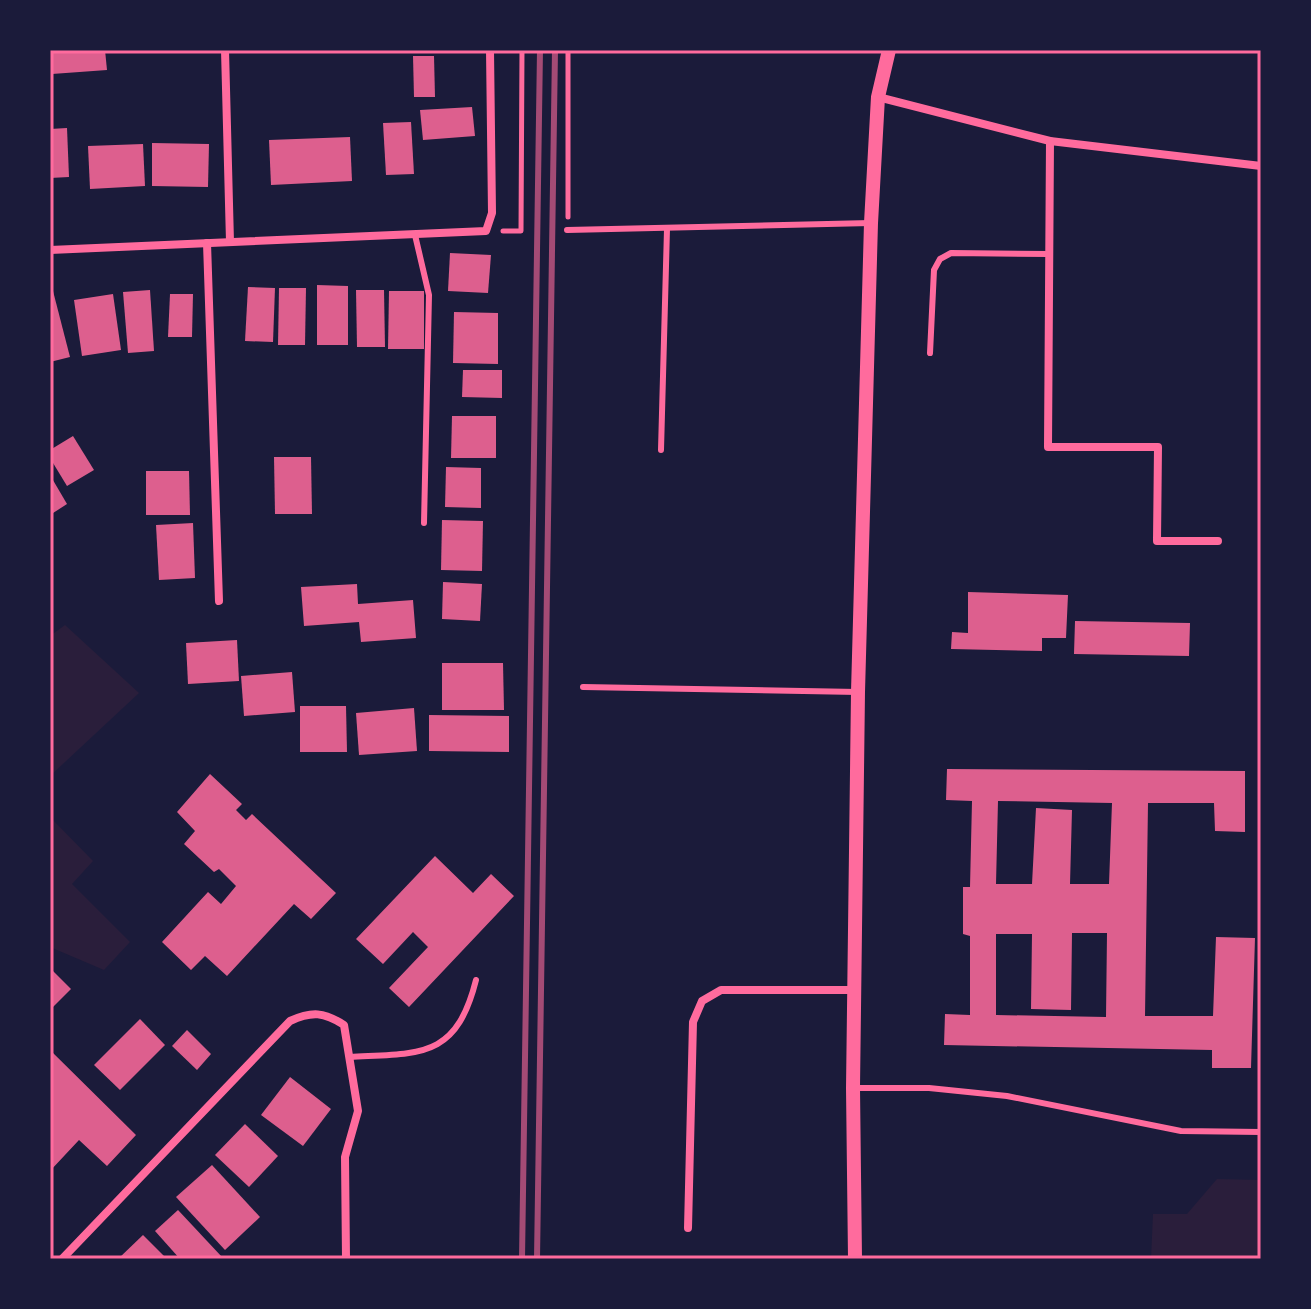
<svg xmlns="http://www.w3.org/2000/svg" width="1311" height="1309" font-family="'Alegreya Sans',sans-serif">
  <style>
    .green { fill: #2a1e3b }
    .building { fill: #dd5f8e; fill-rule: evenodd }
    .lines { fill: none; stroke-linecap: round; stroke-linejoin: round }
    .path { stroke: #ff6b9d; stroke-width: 5 }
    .service { stroke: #ff6b9d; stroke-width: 6 }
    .minor { stroke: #ff6b9d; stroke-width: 8 }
    .tertiary { stroke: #ff6b9d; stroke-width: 14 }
    .rail { stroke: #a44b75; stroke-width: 6 }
    .neatline { fill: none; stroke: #ff6b9d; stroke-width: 3 }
  </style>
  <rect width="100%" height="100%" fill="#1b1b3a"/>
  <g class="green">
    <path d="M 65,625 L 139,693 L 50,776 L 50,636 Z"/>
    <path d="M 50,817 L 93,861 L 72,884 L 130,942 L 104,970 L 50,947 Z"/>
    <path d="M 1217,1179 L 1261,1180 L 1261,1259 L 1151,1259 L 1153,1214 L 1187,1214 Z"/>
  </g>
  <g class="building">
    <path d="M 50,50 L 105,50 L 107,70 L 52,74 Z"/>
    <path d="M 413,56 L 434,56 L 435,97 L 414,97 Z"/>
    <path d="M 472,107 L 475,136 L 423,140 L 420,110 Z"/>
    <path d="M 411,122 L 414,174 L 386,175 L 383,123 Z"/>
    <path d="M 67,128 L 69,177 L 50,178 L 50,129 Z"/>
    <path d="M 350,137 L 352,181 L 271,185 L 269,140 Z"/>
    <path d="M 152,143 L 209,144 L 208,187 L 152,186 Z"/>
    <path d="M 143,144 L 145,186 L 90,189 L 88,146 Z"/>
    <path d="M 450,253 L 491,255 L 488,293 L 448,291 Z"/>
    <path d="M 317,285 L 348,286 L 348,345 L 317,345 Z"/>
    <path d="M 248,287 L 275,288 L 273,342 L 245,341 Z"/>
    <path d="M 279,288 L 306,288 L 305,345 L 278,345 Z"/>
    <path d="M 150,290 L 154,351 L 128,353 L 123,292 Z"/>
    <path d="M 356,290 L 384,290 L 385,347 L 357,347 Z"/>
    <path d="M 50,291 L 53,291 L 70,357 L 50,362 Z"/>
    <path d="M 389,291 L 424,291 L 424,349 L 388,349 Z"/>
    <path d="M 113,294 L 121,350 L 82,356 L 74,300 Z"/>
    <path d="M 170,294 L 193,294 L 192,337 L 168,337 Z"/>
    <path d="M 454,312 L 498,313 L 498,364 L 453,363 Z"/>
    <path d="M 463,370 L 502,370 L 502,398 L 462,397 Z"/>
    <path d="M 452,416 L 496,416 L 496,458 L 451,458 Z"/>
    <path d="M 73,436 L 94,470 L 67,486 L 50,458 L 50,450 Z"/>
    <path d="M 274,457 L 311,457 L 312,514 L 275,514 Z"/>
    <path d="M 446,467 L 481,468 L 481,508 L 445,507 Z"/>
    <path d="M 146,471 L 189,471 L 190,515 L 146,515 Z"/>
    <path d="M 50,475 L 67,504 L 50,515 Z"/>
    <path d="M 442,520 L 483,521 L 482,571 L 441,570 Z"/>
    <path d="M 193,523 L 195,578 L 159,580 L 156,525 Z"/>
    <path d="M 443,582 L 482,584 L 480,621 L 442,619 Z"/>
    <path d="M 357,584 L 358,604 L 413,600 L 416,638 L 361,642 L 359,622 L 304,626 L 301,587 Z"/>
    <path d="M 968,592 L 1068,595 L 1066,638 L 1042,638 L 1042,651 L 951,649 L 952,632 L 968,633 Z"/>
    <path d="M 1075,621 L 1190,623 L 1189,656 L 1074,654 Z"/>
    <path d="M 237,640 L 239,681 L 188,684 L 186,643 Z"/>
    <path d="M 442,663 L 503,663 L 504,710 L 442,710 Z"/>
    <path d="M 292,672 L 295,712 L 244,716 L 241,676 Z"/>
    <path d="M 300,706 L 346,706 L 347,752 L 300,752 Z"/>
    <path d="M 414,708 L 417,751 L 359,755 L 356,713 Z"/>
    <path d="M 429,715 L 509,716 L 509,752 L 429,751 Z"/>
    <path d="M 947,769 L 1245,771 L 1245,832 L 1215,831 L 1214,803 L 1148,803 L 1145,1016 L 1213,1016 L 1216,937 L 1255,938 L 1251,1068 L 1212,1068 L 1212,1050 L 944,1045 L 945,1014 L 970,1015 L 970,936 L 963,934 L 963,887 L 970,887 L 972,801 L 946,800 ZM 998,801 L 1112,803 L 1109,884 L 1070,884 L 1072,810 L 1036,808 L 1032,884 L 996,884 ZM 1072,933 L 1107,933 L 1106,1017 L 996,1015 L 996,934 L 1032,934 L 1031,1009 L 1071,1010 Z"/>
    <path d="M 210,774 L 242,804 L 236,810 L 246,820 L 252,814 L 336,893 L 311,919 L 294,904 L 227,976 L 205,956 L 191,970 L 162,942 L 208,892 L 221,904 L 236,886 L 219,869 L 214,872 L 184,844 L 195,831 L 177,812 Z"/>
    <path d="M 435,856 L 473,893 L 491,874 L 514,896 L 409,1007 L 389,988 L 428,947 L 413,932 L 383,964 L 356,939 Z"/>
    <path d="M 50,968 L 71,989 L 50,1010 Z"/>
    <path d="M 140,1019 L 165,1045 L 120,1090 L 94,1065 Z"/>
    <path d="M 187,1030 L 211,1054 L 197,1070 L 172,1046 Z"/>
    <path d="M 50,1050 L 136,1135 L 107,1166 L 79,1140 L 50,1171 Z"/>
    <path d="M 290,1077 L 331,1109 L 303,1146 L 261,1115 Z"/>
    <path d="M 245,1124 L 278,1156 L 249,1187 L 215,1155 Z"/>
    <path d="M 212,1165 L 260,1217 L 225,1250 L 176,1197 Z"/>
    <path d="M 178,1210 L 222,1257 L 219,1259 L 180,1259 L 155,1231 Z"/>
    <path d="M 143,1235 L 167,1259 L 118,1259 Z"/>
  </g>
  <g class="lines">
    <g class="path">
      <path d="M 568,217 L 568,50"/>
      <path d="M 503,231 L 521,231 L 522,50"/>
    </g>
    <g class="service">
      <path d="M 567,230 L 871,223"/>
      <path d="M 415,235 L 429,295 L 424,523"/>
      <path d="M 930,353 L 934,270 L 940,259 L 951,253 L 1049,254"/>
      <path d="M 661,450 L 667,229"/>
      <path d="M 583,687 L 858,692"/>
      <path d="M 350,1057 C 421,1053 456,1059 476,980"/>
      <path d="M 853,1088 L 929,1088 L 1007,1096 L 1181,1131 L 1261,1132"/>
    </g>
    <g class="minor">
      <path d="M 225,50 L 230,242"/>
      <path d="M 878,97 L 1050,141 L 1261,166"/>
      <path d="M 1050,141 L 1048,447 L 1158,447 L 1157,541 L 1218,541"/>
      <path d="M 207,243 L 219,601"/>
      <path d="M 50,250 L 486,231 L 492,213 L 490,50"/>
      <path d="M 688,1228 L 693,1022 L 702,1001 L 721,990 L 854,990"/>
      <path d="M 62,1259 L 290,1021 C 312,1011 324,1012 344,1025 L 358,1111 L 345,1157 L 346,1259"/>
    </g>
    <path class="tertiary" d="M 855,1259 L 853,1088 L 858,692 L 871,223 L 878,97 L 889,50"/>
    <g class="rail">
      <path d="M 522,1259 L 540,50"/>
      <path d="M 537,1259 L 555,50"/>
    </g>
  </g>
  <rect width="1311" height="1309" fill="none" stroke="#1b1b3a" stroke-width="104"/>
  <rect x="52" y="52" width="1207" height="1205" class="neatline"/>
</svg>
